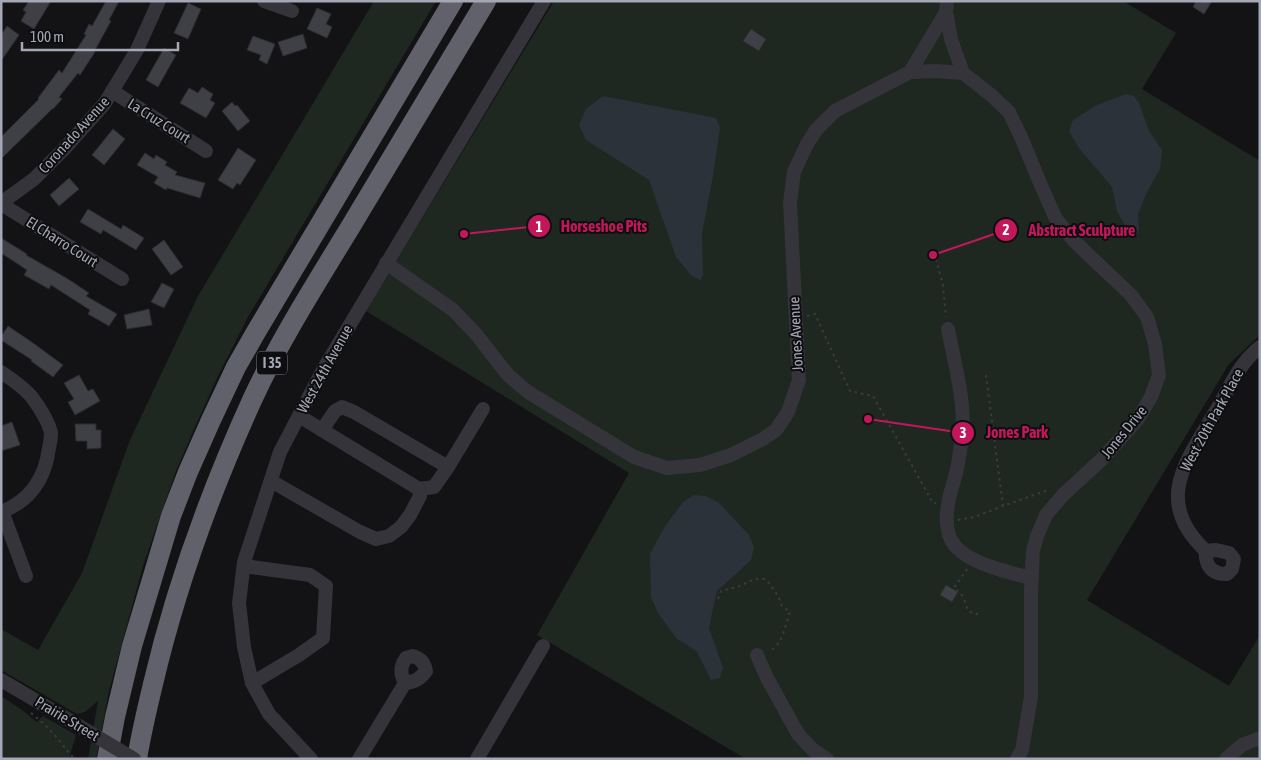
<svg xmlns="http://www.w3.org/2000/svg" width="1261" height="760" font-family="'Asap Condensed',sans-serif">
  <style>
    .green { fill: #1f2721 }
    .water { fill: #2b323a }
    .building { fill: #3f4045; stroke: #2d2d31 }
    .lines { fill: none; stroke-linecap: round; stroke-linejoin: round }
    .path { stroke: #3a3b41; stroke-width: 2; stroke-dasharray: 2.5 4; stroke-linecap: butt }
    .minor { stroke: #34343a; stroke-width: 14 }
    .highway { stroke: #60616b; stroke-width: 20 }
    .minor-bridge { stroke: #34343a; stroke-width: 14 }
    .labels { text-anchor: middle; stroke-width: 4; stroke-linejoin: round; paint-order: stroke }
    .shield { fill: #0e0e10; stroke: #777984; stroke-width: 1 }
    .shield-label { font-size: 14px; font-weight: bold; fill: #a4a7b5 }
    .street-label { font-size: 15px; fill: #a4a7b5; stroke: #0e0e10 }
    .leader { fill: none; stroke: #c2185b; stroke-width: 2 }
    .callout-dot { fill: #c2185b; stroke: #0e0e10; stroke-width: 2 }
    .mark-label { font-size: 15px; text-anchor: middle; font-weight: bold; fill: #fff }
    .callout-label { font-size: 16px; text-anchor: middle; font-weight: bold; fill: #c2185b; stroke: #0e0e10; stroke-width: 4; stroke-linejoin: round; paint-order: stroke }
  </style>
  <rect width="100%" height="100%" fill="#131315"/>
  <g class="green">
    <path d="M 374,1 L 436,1 L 248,317 L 218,376 L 195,427 L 176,471 L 143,566 L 109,691 L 96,759 L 88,759 L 98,701 L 85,712 L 77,714 L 1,670 L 1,629 L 38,650 L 82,573 L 130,440 L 198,296 Z"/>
    <path d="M 554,1 L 1123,1 L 1176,33 L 1142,89 L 1260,161 L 1260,335 L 1229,364 L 1087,600 L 1229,686 L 1260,635 L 1260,759 L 746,759 L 537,635 L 629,473 L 366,311 Z"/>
    <path d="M 1,696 L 22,710 L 37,722 L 43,716 L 76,735 L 69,759 L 1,759 Z"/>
  </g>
  <g class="water">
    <path d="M 1126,94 L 1134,96 L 1139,103 L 1149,131 L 1162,150 L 1160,169 L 1147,192 L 1138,214 L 1139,229 L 1137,235 L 1127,229 L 1117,211 L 1112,187 L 1079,148 L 1069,131 L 1073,120 L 1097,105 Z"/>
    <path d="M 603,96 L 716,118 L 720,128 L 713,176 L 702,233 L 703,276 L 700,280 L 691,275 L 676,257 L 649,180 L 586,140 L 579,125 L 586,109 Z"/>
    <path d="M 694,495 L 706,496 L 719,503 L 749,535 L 754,547 L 751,560 L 717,591 L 713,608 L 709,628 L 723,668 L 720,678 L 711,680 L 697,652 L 689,646 L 677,639 L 658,613 L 651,597 L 650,554 L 664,528 L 683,502 Z"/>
  </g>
  <g class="building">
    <path d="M 29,1 L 51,1 L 34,29 L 21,21 L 26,12 L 23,10 Z"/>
    <path d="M 106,1 L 119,1 L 109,20 L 111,21 L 94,52 L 95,52 L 80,75 L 78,73 L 59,97 L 62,99 L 53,109 L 52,109 L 1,159 L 1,137 L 39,99 L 38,98 L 59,70 L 62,73 L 86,35 L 84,34 L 89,24 L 92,26 Z"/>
    <path d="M 1196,1 L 1212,1 L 1204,14 L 1193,7 Z"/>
    <path d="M 188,3 L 201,9 L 188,39 L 174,33 Z"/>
    <path d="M 317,8 L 331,14 L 326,24 L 332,27 L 327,38 L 307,29 Z"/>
    <path d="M 7,26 L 19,35 L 1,61 L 1,35 Z"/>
    <path d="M 751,29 L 766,39 L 759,51 L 743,41 Z"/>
    <path d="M 303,34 L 307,48 L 283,56 L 278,42 Z"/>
    <path d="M 253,36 L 275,44 L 267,64 L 259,60 L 261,55 L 247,50 Z"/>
    <path d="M 164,48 L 176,55 L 158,87 L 146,80 Z"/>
    <path d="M 202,87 L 213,94 L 210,100 L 215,103 L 206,118 L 180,103 L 189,88 L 198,93 Z"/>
    <path d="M 232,102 L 235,106 L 237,105 L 250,121 L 238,131 L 222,111 Z"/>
    <path d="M 113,129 L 125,139 L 104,165 L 92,155 Z"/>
    <path d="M 238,148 L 256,160 L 240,185 L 237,183 L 233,189 L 218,180 Z"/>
    <path d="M 145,153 L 154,159 L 156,155 L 167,162 L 165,165 L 177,172 L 175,175 L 205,183 L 200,198 L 167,188 L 166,190 L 154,183 L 158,177 L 137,165 Z"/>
    <path d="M 69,178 L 79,189 L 59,206 L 50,195 Z"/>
    <path d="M 88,209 L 121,229 L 123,225 L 144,238 L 136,250 L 103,230 L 101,234 L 80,222 Z"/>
    <path d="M 1,238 L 27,254 L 26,255 L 68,279 L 89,293 L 86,296 L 117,314 L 109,326 L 88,314 L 90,310 L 51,285 L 49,289 L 24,275 L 27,270 L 1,253 Z"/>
    <path d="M 164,240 L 183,267 L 171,275 L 152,249 Z"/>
    <path d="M 162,283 L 174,289 L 164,308 L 151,302 Z"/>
    <path d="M 149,309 L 152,325 L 127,329 L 124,315 Z"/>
    <path d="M 8,326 L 33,343 L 63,365 L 53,377 L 31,361 L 32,360 L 1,340 L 1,337 Z"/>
    <path d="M 79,375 L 88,391 L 93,389 L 100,401 L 75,415 L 68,402 L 74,399 L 64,383 Z"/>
    <path d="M 12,422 L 20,445 L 1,451 L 1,426 Z"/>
    <path d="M 75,424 L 96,424 L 96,430 L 101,430 L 101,448 L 87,449 L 87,441 L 76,441 Z"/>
    <path d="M 946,585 L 958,592 L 952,602 L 940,595 Z"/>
  </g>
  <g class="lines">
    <g class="path">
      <path d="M 936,259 L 943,285 L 946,317"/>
      <path d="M 807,316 L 815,314 L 850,391 L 873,396 L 933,503 L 936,503"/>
      <path d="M 986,375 L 1003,506 L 1045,491 L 1049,492"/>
      <path d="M 958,520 L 974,517 L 1003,506"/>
      <path d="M 967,569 L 954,588 C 957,591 961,593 963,597 C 968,607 965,614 980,614"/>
      <path d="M 718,599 L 721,591 L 737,587 L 755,579 L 764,579 L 770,584 L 778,596 L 782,606 L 790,612 C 785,625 783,645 769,651"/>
      <path d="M 31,713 C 42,722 53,732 61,743 C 66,749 69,754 75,759"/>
    </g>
    <g class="minor">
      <path d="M 264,1 L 292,11"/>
      <path d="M 947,1 L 946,12 L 951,39 L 963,73 L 991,95 L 1009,112 L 1021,137 L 1040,183 L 1056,219 L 1075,242 L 1131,295 L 1147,317 L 1155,344 L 1159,375 L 1151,397 L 1138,419 L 1102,459 L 1063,495 L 1046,515 L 1037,536 L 1033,551 L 1031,591 L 1031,697 L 1022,750 L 1017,759"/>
      <path d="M 910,72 L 935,71 L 963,73"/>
      <path d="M 112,91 L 206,151"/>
      <path d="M 1,203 L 34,179 L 65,148 L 105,103 L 137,50 L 159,1"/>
      <path d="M 1,204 L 122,279"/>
      <path d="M 386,263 L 453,310 L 476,334 L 508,375 L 528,392 L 634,457 L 667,468 L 700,465 L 731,455 L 763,439 L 776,430 L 788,412 L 799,380 L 790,203 L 794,172 L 806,146 L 816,130 L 835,111 L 910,72 L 946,12"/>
      <path d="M 948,329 C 954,361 966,404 962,435 C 961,446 959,458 957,469 C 955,479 951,489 949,499 C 946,512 945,532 953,543 C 966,563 1010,573 1032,578"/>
      <path d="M 1,372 C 10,378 24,388 31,396 C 38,405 49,422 51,433 C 51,438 50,444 49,448 C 45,479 30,501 1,512"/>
      <path d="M 299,416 L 419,489 L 434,487 L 448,467 L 483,409"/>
      <path d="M 322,430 L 335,411 L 342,407 L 354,412 L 448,467"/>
      <path d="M 271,481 L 360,532 L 376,539 L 389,536 L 401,527 L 410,515 L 420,496 L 419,489"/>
      <path d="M 2,511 L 26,576"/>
      <path d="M 1216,550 L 1229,553 L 1234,559 L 1232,569 L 1227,574 C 1224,574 1221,574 1218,573 C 1208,570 1205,560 1206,551 Z"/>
      <path d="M 1206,551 C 1152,501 1187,460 1217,409 C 1230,387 1239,363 1260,347"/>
      <path d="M 244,566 L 310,575 L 326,586 L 323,638 L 299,655 L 252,683"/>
      <path d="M 757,655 L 767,678 L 798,734 L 813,750 L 827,759"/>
      <path d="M 413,656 C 421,659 424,662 426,671 C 420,679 415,682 405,683 C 400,673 400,667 406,658 Z"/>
      <path d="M 1,680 L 79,726"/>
      <path d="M 311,759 L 269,714 L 252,683 L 244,647 L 239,603 L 244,562 L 280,452 L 324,368 L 544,1"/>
      <path d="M 359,759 L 405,683"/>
      <path d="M 477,759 L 543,646"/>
      <path d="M 1226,759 L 1242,745 L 1260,738"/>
    </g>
    <g class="highway">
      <path d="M 107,759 L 115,717 L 132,646 L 171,516 L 188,472 L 211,420 L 236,367 L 256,332 L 453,1"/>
      <path d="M 137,759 C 141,734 147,709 153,684 C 176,586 211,490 253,398 C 281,338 317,282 351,226 C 396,151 441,76 486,1"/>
    </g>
    <path class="minor-bridge" d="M 79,726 L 134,759"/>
  </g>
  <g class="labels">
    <rect class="shield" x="257" y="351.5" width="30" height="23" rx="4"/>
    <g class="shield-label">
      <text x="272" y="368">I 35</text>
    </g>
    <g class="street-label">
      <text transform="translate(159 121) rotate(32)" y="5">La Cruz Court</text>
      <text transform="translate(74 135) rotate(-48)" y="5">Coronado Avenue</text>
      <text transform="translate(62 242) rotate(32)" y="5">El Charro Court</text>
      <text transform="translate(796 334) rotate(-93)" y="5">Jones Avenue</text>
      <text transform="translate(325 369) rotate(-61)" y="5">West 24th Avenue</text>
      <text transform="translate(1212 420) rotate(-61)" y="5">West 20th Park Place</text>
      <text transform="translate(1124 432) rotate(-51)" y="5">Jones Drive</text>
      <text transform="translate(67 719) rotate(31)" y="5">Prairie Street</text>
    </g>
  </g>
  <path class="leader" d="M464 234L539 226M933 255L1006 230M868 419L963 433"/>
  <g class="callout-dot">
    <circle cx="464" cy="234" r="5"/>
    <circle cx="933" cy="255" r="5"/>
    <circle cx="868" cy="419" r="5"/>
    <circle cx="539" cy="226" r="12"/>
    <circle cx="1006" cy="230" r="12"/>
    <circle cx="963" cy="433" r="12"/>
  </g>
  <g class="mark-label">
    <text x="539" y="232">1</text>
    <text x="1006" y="235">2</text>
    <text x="963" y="438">3</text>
  </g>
  <g class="callout-label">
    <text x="604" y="232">Horseshoe Pits</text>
    <text x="1082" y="236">Abstract Sculpture</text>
    <text x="1017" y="438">Jones Park</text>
  </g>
  <rect width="1261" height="760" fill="none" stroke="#a4a7b5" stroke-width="5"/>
  <path d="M22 42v8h156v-8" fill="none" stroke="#a4a7b5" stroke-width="2.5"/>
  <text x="30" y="42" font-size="15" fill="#a4a7b5" stroke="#0e0e10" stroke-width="4" paint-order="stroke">100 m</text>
</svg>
